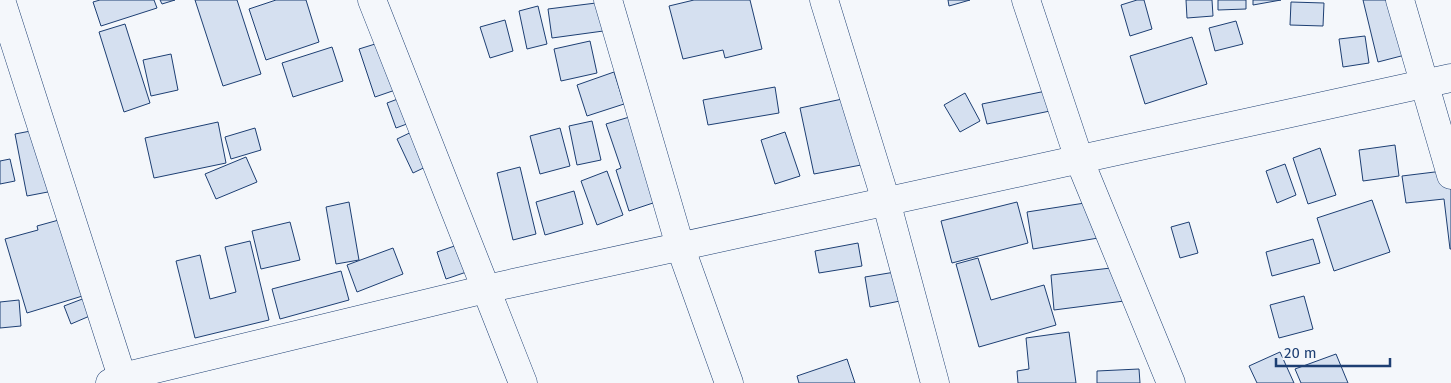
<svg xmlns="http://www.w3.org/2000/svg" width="1451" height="383" font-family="'Fira Sans',sans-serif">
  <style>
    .building { fill: #d5e0f0; stroke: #1d3f73 }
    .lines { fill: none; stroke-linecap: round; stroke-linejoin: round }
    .minor-casing { stroke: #1d3f73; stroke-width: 29 }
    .minor { stroke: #f4f7fb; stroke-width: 28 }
  </style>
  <rect width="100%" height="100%" fill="#f4f7fb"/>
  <g class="building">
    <path d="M 100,0 L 154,0 L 157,8 L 101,26 L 93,2 Z"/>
    <path d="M 160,0 L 175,0 L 162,4 Z"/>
    <path d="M 195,0 L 237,0 L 261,74 L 223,86 Z"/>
    <path d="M 276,0 L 306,0 L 319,42 L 266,60 L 249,9 Z"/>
    <path d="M 694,0 L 750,0 L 762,49 L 725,58 L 723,50 L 683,59 L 669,6 Z"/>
    <path d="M 948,0 L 970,0 L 949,6 Z"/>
    <path d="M 1137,0 L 1144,0 L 1152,29 L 1130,36 L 1121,5 Z"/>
    <path d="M 1186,0 L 1212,0 L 1213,16 L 1187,18 Z"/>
    <path d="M 1218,0 L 1246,0 L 1246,9 L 1218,10 Z"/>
    <path d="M 1253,0 L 1281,0 L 1253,5 Z"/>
    <path d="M 1363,0 L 1392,0 L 1405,55 L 1378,62 Z"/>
    <path d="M 1291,2 L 1324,3 L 1323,26 L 1290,25 Z"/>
    <path d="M 596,3 L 618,29 L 552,38 L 548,9 Z"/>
    <path d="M 538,6 L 547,44 L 527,49 L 519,11 Z"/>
    <path d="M 505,20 L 513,51 L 490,58 L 480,27 Z"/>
    <path d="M 1236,21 L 1243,44 L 1215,51 L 1209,28 Z"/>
    <path d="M 125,24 L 150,103 L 124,112 L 99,32 Z"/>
    <path d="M 1365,36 L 1369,63 L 1343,67 L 1339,39 Z"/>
    <path d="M 1192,37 L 1207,84 L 1145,104 L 1130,56 Z"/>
    <path d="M 388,40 L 404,87 L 375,97 L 359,49 Z"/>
    <path d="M 590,41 L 597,73 L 561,81 L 554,49 Z"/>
    <path d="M 332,47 L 343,81 L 293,97 L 282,63 Z"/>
    <path d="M 171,54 L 178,90 L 151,96 L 143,60 Z"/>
    <path d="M 614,72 L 624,104 L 587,116 L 577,85 Z"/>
    <path d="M 775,87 L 779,113 L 708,125 L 703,100 Z"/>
    <path d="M 422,90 L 431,115 L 396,128 L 387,103 Z"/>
    <path d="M 1046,91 L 1050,111 L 987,124 L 982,104 Z"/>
    <path d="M 965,93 L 980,121 L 960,132 L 944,105 Z"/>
    <path d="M 847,98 L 861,165 L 814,174 L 800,108 Z"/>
    <path d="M 646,112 L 674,196 L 629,211 L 616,170 L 621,168 L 606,124 Z"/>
    <path d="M 592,121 L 601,160 L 577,165 L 569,126 Z"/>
    <path d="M 218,122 L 226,163 L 154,178 L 145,138 Z"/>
    <path d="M 424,126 L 440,160 L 413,173 L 397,139 Z"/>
    <path d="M 255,128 L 261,150 L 231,159 L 225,137 Z"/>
    <path d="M 560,128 L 570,166 L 540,174 L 530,136 Z"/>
    <path d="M 41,129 L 53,191 L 27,196 L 15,134 Z"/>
    <path d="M 785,132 L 800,176 L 775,184 L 761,140 Z"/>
    <path d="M 1395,145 L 1399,176 L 1363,181 L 1359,150 Z"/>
    <path d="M 1320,148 L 1336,195 L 1308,204 L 1293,158 Z"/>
    <path d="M 246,157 L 257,182 L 216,199 L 205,174 Z"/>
    <path d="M 10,159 L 15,181 L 0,184 L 0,161 Z"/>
    <path d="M 1285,164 L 1296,195 L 1277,203 L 1266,171 Z"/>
    <path d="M 520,167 L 536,234 L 513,240 L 497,173 Z"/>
    <path d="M 1451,170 L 1451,249 L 1450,249 L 1444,199 L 1406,203 L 1402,176 Z"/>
    <path d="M 607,171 L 623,215 L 597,225 L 581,181 Z"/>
    <path d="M 574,191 L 583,224 L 545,235 L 536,202 Z"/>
    <path d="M 1104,200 L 1110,236 L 1033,249 L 1027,212 Z"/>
    <path d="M 1372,200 L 1390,252 L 1334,271 L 1317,218 Z"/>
    <path d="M 349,202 L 359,260 L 336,264 L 326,207 Z"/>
    <path d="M 1017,202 L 1028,243 L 952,263 L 941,221 Z"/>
    <path d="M 66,218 L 89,294 L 27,313 L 5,239 L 38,230 L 37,226 Z"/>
    <path d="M 290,222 L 300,260 L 261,269 L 252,231 Z"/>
    <path d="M 1189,222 L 1198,253 L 1180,258 L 1171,227 Z"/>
    <path d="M 1313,239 L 1320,263 L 1272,276 L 1266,252 Z"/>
    <path d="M 472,240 L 481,267 L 446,279 L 437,252 Z"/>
    <path d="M 250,241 L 269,320 L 195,338 L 176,261 L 200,255 L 210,299 L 236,292 L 225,247 Z"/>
    <path d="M 858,243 L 862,266 L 819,273 L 815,251 Z"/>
    <path d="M 393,248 L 403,274 L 357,292 L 347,265 Z"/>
    <path d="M 978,258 L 991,300 L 1044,285 L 1056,325 L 979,347 L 956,264 Z"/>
    <path d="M 1128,266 L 1132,300 L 1054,310 L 1051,275 Z"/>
    <path d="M 341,271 L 349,300 L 280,319 L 272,289 Z"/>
    <path d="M 895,272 L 900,301 L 870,307 L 865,277 Z"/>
    <path d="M 1304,296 L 1313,329 L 1279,338 L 1270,305 Z"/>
    <path d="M 85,298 L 92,315 L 71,324 L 64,306 Z"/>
    <path d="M 19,300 L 21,326 L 0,328 L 0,302 Z"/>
    <path d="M 1069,332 L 1076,383 L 1018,383 L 1017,371 L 1029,369 L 1026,338 Z"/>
    <path d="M 1280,352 L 1294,383 L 1257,383 L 1249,366 Z"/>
    <path d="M 1336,354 L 1348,383 L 1301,383 L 1295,369 Z"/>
    <path d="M 847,359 L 855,383 L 799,383 L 797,376 Z"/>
    <path d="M 1139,369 L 1140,383 L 1097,383 L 1097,371 Z"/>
  </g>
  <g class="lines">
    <defs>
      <g id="minor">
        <path d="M 1,0 L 124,383"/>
        <path d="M 372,0 L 523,383"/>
        <path d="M 608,0 L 680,246 L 729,383"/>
        <path d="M 824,0 L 886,201 L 935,383"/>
        <path d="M 1026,0 L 1079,159 L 1171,383"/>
        <path d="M 1400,0 L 1451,175"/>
        <path d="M 110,383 L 122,377 L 486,289 L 1451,78"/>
      </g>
    </defs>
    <use href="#minor" class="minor-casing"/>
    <use href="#minor" class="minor"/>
  </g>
  <path d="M1276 358v8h114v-8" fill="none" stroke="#1d3f73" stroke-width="2.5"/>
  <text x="1284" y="358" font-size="15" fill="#1d3f73" stroke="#f4f7fb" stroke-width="4" paint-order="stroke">20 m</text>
</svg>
